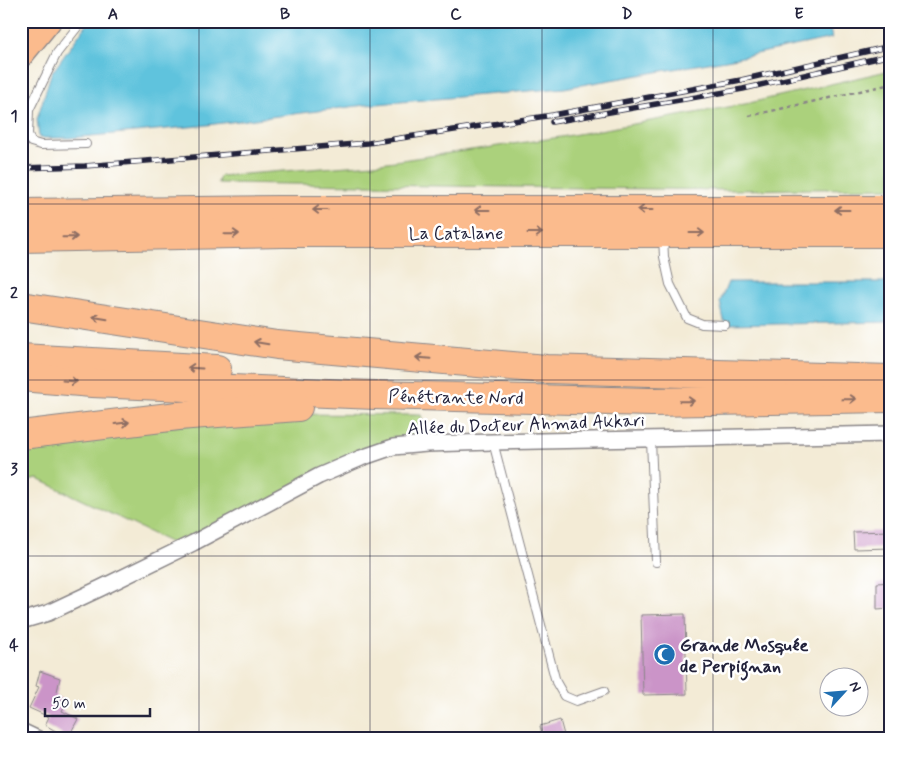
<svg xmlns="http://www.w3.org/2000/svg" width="912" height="760" font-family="Mynerve,sans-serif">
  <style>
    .green { fill: #abd17b; stroke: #667a5b }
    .water { fill: #5fc3dd; stroke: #40728c }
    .building { fill: #cb94c8 }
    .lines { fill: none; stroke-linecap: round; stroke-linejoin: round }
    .lane-casing { stroke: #8a8688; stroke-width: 10 }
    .street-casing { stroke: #8a8688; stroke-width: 18 }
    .primary-casing { stroke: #8a8688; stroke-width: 28 }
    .highway-casing { stroke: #8a8688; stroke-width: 30 }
    .path { stroke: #8a8688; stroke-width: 2.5; stroke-dasharray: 4 4; stroke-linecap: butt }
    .lane { stroke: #fff; stroke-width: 8 }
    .street { stroke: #fff; stroke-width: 15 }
    .primary { stroke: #fbbb8d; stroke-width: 25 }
    .highway { stroke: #fbbb8d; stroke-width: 28 }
    .rail-casing { stroke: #22223b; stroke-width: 5.5 }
    .rail { stroke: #fff; stroke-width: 4; stroke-dasharray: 11; stroke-linecap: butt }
    .oneway { stroke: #8e6e64 }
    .grid { fill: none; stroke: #22223b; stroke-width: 1; stroke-opacity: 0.55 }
    .labels { text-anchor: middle; stroke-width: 5; stroke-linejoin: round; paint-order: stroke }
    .street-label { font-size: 18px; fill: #22223b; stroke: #fff }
    .poi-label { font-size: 18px; font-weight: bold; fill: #22223b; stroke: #fff; text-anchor: start }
    .neatline { fill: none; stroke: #22223b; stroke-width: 2 }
    .grid-label { font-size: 16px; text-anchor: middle; font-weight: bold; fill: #22223b }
  </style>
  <rect width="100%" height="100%" fill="#fff"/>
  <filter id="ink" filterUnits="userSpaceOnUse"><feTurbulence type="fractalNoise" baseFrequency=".02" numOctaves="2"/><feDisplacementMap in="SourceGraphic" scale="10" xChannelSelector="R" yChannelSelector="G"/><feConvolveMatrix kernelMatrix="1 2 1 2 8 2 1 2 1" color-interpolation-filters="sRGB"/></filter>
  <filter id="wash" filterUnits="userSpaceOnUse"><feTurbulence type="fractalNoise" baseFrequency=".0096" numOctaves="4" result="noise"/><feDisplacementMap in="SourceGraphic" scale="20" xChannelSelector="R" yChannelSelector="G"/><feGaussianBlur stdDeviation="1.12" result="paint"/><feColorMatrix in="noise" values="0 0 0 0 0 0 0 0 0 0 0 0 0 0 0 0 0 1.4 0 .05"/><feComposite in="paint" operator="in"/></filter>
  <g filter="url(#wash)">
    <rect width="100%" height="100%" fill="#f3ebd6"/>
    <g class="green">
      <path d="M 891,70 L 891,188 L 730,190 L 218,183 L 220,176 L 374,164 L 561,137 L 745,104 Z"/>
      <path d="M 292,414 L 421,415 L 427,439 L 392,442 L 176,545 L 38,479 L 21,482 L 21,442 Z"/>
    </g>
    <g class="water">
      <path d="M 89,21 L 828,21 L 832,38 L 737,58 L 564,88 L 365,105 L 199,126 L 70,138 L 39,138 L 37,119 L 51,74 Z"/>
      <path d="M 728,282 L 891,282 L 891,322 L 725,325 L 720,302 Z"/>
    </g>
    <g id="blocks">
      <g class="building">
        <path d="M 891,531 L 891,548 L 854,549 L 853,532 Z"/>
        <path d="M 891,582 L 891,608 L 877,609 L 877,583 Z"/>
        <path d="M 685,614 L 687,694 L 643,695 L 641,615 Z"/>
        <path d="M 40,671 L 60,678 L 56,696 L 66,702 L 62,711 L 78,719 L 68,738 L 45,725 L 49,717 L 29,708 L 39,687 L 36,686 Z"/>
        <path d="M 560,720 L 564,735 L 552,739 L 543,739 L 540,726 Z"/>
      </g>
    </g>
  </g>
  <g filter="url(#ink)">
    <use href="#blocks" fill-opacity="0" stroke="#8a8688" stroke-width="1"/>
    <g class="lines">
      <defs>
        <g id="lane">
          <path d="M 82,21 L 57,53 L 29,110 L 28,134 L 31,142 L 41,145 L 86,144"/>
          <path d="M 663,237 L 664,257 L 670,284 L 687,318 L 702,324 L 725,325"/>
          <path d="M 651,440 L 656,562"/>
          <path d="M 493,442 L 556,682 L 564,696 L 576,701 L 604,691"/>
        </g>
        <g id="street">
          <path d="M 21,621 L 48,613 L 101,588 L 193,543 L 319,476 L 361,458 L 393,447 L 427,444 L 493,442 L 891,434"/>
          <path d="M 21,731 L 38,739"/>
        </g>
        <path id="primary" d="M 21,54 L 48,21"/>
        <g id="highway">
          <path d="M 21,213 L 280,210 L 891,210"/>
          <path d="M 21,238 L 283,233 L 891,233"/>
          <path d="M 21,306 L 277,345 L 546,369 L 891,379"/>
          <path d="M 21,358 L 217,369"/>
          <path d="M 21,377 L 92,383 L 375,395 L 651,402 L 891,398"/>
          <path d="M 21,435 L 178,416 L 298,407"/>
        </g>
      </defs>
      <use href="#lane" class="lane-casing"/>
      <use href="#street" class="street-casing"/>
      <use href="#primary" class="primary-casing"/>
      <use href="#highway" class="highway-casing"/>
      <path class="path" d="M 749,116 L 891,84"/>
      <use href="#lane" class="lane"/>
      <use href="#street" class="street"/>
      <use href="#primary" class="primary"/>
      <use href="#highway" class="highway"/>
      <defs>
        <g id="rail">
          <path d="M 552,122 L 743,89 L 891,55"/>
          <path d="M 21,168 L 85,166 L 368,143 L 553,115 L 741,80 L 891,46"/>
        </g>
      </defs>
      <use href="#rail" class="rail-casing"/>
      <use href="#rail" class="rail"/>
    </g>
    <defs><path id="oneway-shaft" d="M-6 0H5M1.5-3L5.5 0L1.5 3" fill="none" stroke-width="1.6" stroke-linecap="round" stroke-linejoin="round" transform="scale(1.25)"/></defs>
    <g class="oneway">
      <use href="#oneway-shaft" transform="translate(320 210) rotate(-180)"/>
      <use href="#oneway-shaft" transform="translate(482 210) rotate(-180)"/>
      <use href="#oneway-shaft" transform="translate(645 210) rotate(-180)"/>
      <use href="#oneway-shaft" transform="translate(842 210) rotate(-180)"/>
      <use href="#oneway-shaft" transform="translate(535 233)"/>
      <use href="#oneway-shaft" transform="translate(697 233)"/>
      <use href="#oneway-shaft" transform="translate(232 234) rotate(-1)"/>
      <use href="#oneway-shaft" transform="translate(70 237) rotate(-1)"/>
      <use href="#oneway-shaft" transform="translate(100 318) rotate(-171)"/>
      <use href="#oneway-shaft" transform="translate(261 343) rotate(-171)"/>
      <use href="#oneway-shaft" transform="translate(423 358) rotate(-175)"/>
      <use href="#oneway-shaft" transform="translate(195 368) rotate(-177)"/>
      <use href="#oneway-shaft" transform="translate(70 381) rotate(4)"/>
      <use href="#oneway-shaft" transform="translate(849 399) rotate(-1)"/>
      <use href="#oneway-shaft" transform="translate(687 401) rotate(-1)"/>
      <use href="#oneway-shaft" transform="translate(122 423) rotate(-7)"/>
    </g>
  </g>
  <path class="grid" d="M 199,21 L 199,739M 370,21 L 370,739M 542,21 L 542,739M 713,21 L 713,739M 21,204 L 891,204M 21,380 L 891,380M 21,556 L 891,556"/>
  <defs>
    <symbol id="mosque-disc" viewBox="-11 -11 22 22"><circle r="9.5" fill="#1f6fb2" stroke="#fff"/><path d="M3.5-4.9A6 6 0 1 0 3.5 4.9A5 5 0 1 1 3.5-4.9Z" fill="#fff"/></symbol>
  </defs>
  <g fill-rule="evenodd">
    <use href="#mosque-disc" x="652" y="642" width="25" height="25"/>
  </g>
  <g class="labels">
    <g class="street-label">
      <text x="456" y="239">La Catalane</text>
      <text transform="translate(456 397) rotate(1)" y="6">Pénétrante Nord</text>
      <text transform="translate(526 424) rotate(-2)" y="6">Allée du Docteur Ahmad Akkari</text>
    </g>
    <g class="poi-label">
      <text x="680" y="651">Grande Mosquée<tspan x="680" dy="21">de Perpignan</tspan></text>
    </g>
  </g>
  <rect width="912" height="760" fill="none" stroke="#fff" stroke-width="55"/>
  <g transform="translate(844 692) rotate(64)"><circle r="24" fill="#ffffff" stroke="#a7a7b1"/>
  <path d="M0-4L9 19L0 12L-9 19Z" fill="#1f6fb2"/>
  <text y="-8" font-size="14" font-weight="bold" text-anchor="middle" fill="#22223b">N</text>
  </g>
  <path d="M45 708v8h105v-8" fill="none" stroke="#22223b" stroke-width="2.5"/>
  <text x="52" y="708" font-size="15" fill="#22223b" stroke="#ffffff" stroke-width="4" paint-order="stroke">50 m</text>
  <rect x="28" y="28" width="856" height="704" class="neatline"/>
  <g class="grid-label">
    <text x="113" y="19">A</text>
    <text x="285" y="19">B</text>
    <text x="456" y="19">C</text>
    <text x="627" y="19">D</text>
    <text x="799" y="19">E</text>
    <text x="14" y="121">1</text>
    <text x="14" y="298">2</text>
    <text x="14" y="474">3</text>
    <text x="14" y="650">4</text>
  </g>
</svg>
